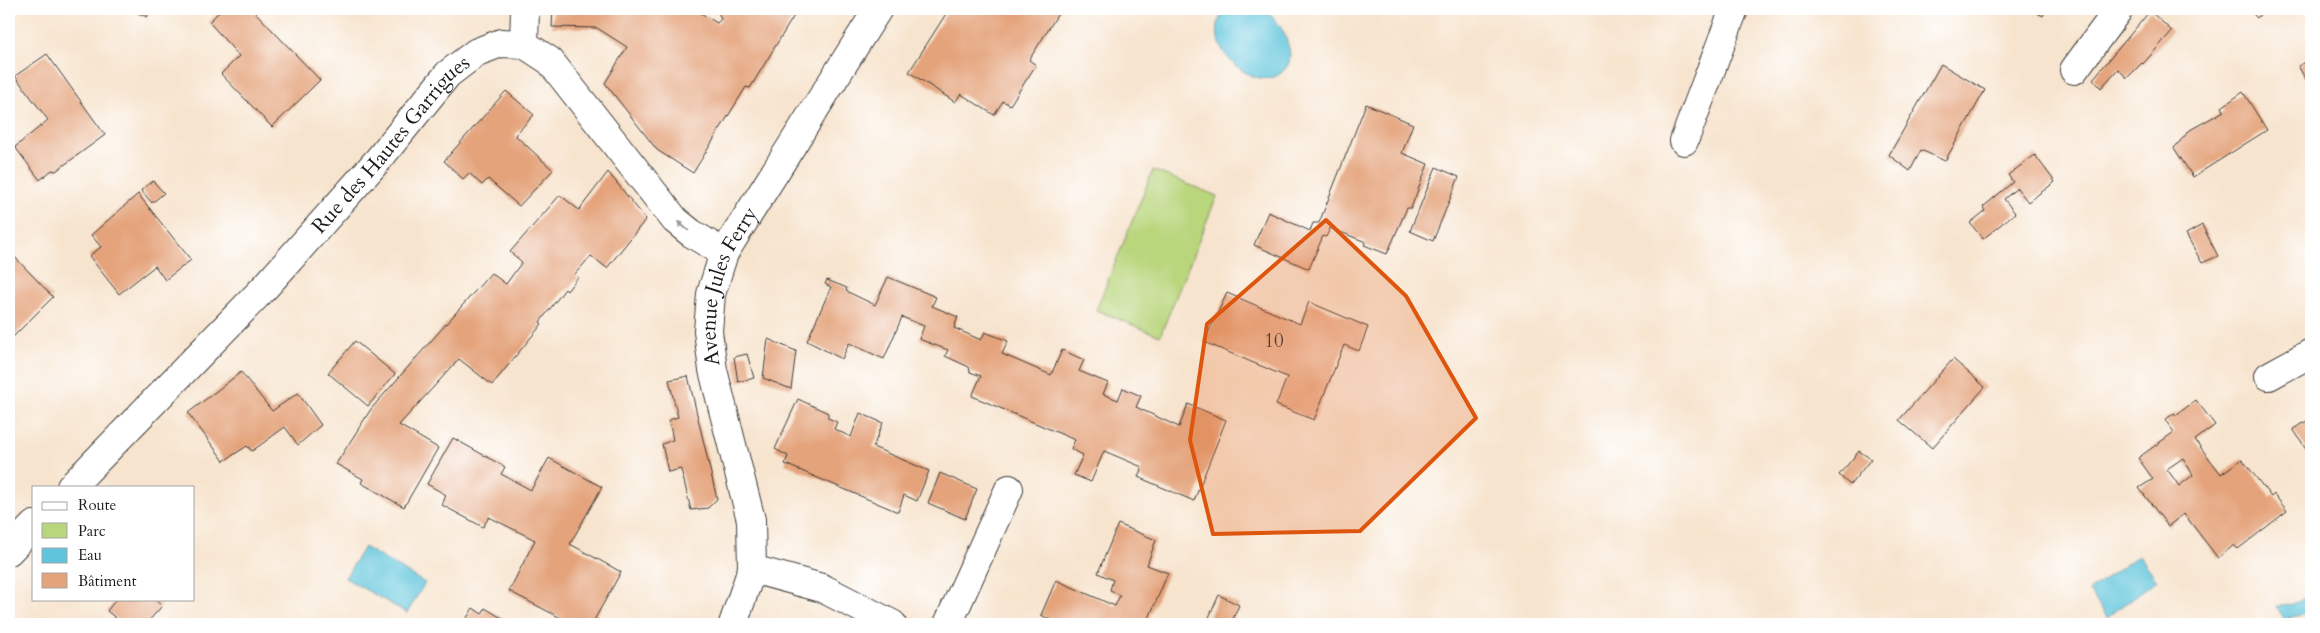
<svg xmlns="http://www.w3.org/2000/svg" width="2320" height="633" font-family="Cardo,serif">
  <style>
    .green { fill: #b9d67d; stroke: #6a794c }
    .water { fill: #5ec5dc; stroke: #3d707c }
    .building { fill: #e4a37a; fill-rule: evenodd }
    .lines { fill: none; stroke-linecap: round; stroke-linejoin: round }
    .minor-casing { stroke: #3d3a37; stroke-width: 30 }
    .minor { stroke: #fff; stroke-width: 28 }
    .oneway { fill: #999 }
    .marked { fill: #de560d; fill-opacity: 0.2; stroke: #de560d; stroke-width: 4; stroke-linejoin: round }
    .labels { text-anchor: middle; stroke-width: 4.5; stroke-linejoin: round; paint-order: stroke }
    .number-label { font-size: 19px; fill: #4e3e34 }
    .street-label { font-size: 21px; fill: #1c1c1c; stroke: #fff }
  </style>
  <rect width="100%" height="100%" fill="#fff"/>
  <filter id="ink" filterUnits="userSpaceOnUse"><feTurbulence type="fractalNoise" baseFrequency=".02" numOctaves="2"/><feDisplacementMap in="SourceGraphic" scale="10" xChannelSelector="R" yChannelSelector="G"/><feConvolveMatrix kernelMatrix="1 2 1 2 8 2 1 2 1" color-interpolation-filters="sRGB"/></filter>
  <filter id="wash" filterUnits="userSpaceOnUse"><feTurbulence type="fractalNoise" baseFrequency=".0096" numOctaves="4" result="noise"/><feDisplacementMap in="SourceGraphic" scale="20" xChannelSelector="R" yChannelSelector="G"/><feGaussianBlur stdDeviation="1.12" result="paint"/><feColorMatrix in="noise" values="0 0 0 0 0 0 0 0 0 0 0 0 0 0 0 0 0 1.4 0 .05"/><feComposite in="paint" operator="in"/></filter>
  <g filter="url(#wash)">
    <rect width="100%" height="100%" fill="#f7e4ce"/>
    <path class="green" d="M 1153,170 L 1217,196 L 1160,336 L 1096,310 Z"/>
    <g class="water">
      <path d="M 1225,9 L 1262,9 C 1275,16 1285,31 1288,45 C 1291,54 1291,63 1284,70 C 1263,94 1222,62 1218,38 C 1216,27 1219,17 1225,9 Z"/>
      <path d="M 364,547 L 425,583 L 407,613 L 345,578 Z"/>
      <path d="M 2139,555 L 2157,580 L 2107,617 L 2089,591 Z"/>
      <path d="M 2311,591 L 2311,613 L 2283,619 L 2277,606 C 2291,606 2302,602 2311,591 Z"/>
    </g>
    <g id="blocks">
      <g class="building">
        <path d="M 129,9 L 151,9 L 147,17 Z"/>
        <path d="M 222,9 L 252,9 L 320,80 L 272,127 L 221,74 L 239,56 L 209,22 Z"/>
        <path d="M 553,9 L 694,9 L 717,23 L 721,19 L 717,9 L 798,9 L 750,88 L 746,87 L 693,173 L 657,150 L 605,83 L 627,47 L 597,28 L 552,27 Z"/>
        <path d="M 949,9 L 1061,9 L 1029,60 L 1036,65 L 1010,105 L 1003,101 L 994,115 L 961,94 L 955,102 L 909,72 Z"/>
        <path d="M 2031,9 L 2047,9 L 2043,16 Z"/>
        <path d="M 2248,9 L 2265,9 L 2257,18 Z"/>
        <path d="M 2150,11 L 2172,31 L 2143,64 L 2142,63 L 2127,78 L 2118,69 L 2101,88 L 2093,79 Z"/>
        <path d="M 47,54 L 105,135 L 56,171 L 52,170 L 40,180 L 15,147 L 48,120 L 15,76 Z"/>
        <path d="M 2311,58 L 2311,88 L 2298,66 Z"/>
        <path d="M 1941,64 L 1985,90 L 1945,161 L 1921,150 L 1910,171 L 1889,155 Z"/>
        <path d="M 506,91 L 534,115 L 515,135 L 553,170 L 519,206 L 488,179 L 482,185 L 469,173 L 463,179 L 444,161 Z"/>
        <path d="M 2243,92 L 2267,130 L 2193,177 L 2174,148 L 2190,130 L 2224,111 L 2222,107 Z"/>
        <path d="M 1366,104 L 1413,124 L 1402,153 L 1428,164 L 1411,208 L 1407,208 L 1387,254 L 1364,245 L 1366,242 L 1330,228 L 1326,237 L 1323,236 L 1309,269 L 1254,245 L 1268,212 L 1310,231 L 1313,223 L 1319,223 Z"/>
        <path d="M 2035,155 L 2055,182 L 2028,202 L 2017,188 L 2004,199 L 2015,213 L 1983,239 L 1970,223 L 1985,211 L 1983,207 L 2013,182 L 2008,175 Z"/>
        <path d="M 1436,167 L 1459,177 L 1433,241 L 1410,231 Z"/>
        <path d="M 608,172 L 646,219 L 607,268 L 591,256 L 575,274 L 578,277 L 567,291 L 565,289 L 540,322 L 542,324 L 492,385 L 459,359 L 399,425 L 438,448 L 404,507 L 361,483 L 363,479 L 336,464 L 371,409 L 491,273 L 506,284 L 522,262 L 510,252 L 560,195 L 579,210 Z"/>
        <path d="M 153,181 L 164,193 L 152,203 L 141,190 Z"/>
        <path d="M 138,194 L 191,260 L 165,280 L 155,266 L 119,294 L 89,256 L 101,247 L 91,235 Z"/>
        <path d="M 2202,225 L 2218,256 L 2202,263 L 2186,234 Z"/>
        <path d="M 9,251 L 53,297 L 9,341 Z"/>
        <path d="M 888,277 L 936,297 L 932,306 L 958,317 L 954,328 L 981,340 L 985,332 L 1008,341 L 1002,354 L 1051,375 L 1062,350 L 1084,360 L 1079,371 L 1108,383 L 1103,394 L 1118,400 L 1123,388 L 1141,396 L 1136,407 L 1179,427 L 1188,404 L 1226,420 L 1194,501 L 1138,477 L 1142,467 L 1104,451 L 1091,482 L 1074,475 L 1083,455 L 1071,449 L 1075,440 L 972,396 L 981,376 L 970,372 L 969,367 L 945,356 L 948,350 L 919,339 L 924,326 L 902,317 L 884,359 L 849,343 L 842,359 L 807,341 L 831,287 L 825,284 L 827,280 L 847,288 L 846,291 L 875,305 Z"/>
        <path d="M 1227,293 L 1300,324 L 1309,302 L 1368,327 L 1359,351 L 1344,345 L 1314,420 L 1276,405 L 1287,377 L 1204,342 Z"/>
        <path d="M 768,339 L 796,351 L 791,389 L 763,378 Z"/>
        <path d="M 355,341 L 395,374 L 368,406 L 328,373 Z"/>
        <path d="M 747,354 L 754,378 L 738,382 L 734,357 Z"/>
        <path d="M 1953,359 L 1985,387 L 1932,448 L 1899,420 Z"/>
        <path d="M 241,372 L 272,411 L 298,393 L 321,425 L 298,445 L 285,427 L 252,451 L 247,446 L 224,461 L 188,413 Z"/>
        <path d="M 688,376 L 717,499 L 708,508 L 691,510 L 681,469 L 668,472 L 662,444 L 673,440 L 669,420 L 678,417 L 669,380 Z"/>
        <path d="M 798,399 L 828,413 L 828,418 L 837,422 L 834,429 L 851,437 L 860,413 L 883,423 L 873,447 L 929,471 L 917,501 L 904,495 L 898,512 L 785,464 L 788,456 L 775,449 Z"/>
        <path d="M 2196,400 L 2215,425 L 2195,440 L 2221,474 L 2242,459 L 2271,497 L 2274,494 L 2287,511 L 2238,549 L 2234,545 L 2218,558 L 2184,514 L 2168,526 L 2139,488 L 2153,479 L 2138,458 L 2174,432 L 2165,420 L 2174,413 L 2176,415 ZM 2183,458 L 2193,475 L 2179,486 L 2167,469 Z"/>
        <path d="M 2311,419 L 2311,448 L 2307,450 L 2293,429 Z"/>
        <path d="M 453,438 L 505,467 L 501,474 L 531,490 L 549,458 L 602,487 L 570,544 L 621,572 L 592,624 L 572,624 L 509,591 L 535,540 L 489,517 L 483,527 L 442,505 L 446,495 L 427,484 Z"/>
        <path d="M 1859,451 L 1871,459 L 1850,485 L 1839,475 Z"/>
        <path d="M 940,473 L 977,489 L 965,519 L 928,503 Z"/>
        <path d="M 1118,524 L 1156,540 L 1147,565 L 1168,573 L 1149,618 L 1163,624 L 1049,624 L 1051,620 L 1041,615 L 1056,580 L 1115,606 L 1120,595 L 1110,590 L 1113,580 L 1098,573 Z"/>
        <path d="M 1219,595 L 1239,605 L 1231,624 L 1206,624 Z"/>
        <path d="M 116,599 L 154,599 L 162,606 L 146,624 L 123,624 L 107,611 Z"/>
        <path d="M 473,608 L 482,614 L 485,608 L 512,624 L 463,624 Z"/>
      </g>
    </g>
  </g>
  <g filter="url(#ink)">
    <use href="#blocks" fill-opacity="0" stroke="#3d3a37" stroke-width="1"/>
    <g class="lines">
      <defs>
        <g id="minor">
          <path d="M 524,44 L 525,9"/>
          <path d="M 2074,70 L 2119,9"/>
          <path d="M 1684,141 L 1734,9"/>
          <path d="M 2269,376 L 2311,353"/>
          <path id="s1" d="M 71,487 L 266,286 L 378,160 L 448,74 L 477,52 L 501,43 L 524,44 L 550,61 L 675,220 L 691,233 L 724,253"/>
          <path d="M 9,551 L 34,525"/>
          <path d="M 752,569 L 822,588 L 892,624"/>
          <path id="s2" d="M 733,624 L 752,569 L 751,520 L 713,370 L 708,331 L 711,294 L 724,253 L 878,9"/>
          <path d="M 948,624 L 1009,489"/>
        </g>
      </defs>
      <use href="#minor" class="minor-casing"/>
      <use href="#minor" class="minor"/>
    </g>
    <defs><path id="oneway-solid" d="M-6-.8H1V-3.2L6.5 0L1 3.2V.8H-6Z" transform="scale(1.25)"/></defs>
    <use class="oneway" href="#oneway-solid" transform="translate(683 226) rotate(-140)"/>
  </g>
  <path class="marked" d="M 1326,220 L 1406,296 L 1476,418 L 1360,531 L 1213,534 L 1190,440 L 1207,324 Z"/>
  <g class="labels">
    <g class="number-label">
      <text x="1274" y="347">10</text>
    </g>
    <g class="street-label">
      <text dy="7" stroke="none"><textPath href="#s1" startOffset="469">Rue des Hautes Garrigues</textPath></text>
      <text dy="7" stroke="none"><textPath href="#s2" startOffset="350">Avenue Jules Ferry</textPath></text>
    </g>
  </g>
  <rect width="2320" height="633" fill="none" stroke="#fff" stroke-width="30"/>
  <rect x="32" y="486" width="162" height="115" fill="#ffffff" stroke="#a4a4a4"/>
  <rect x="42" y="502" width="25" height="8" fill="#ffffff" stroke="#a4a4a4"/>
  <text x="78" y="510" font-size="15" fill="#1c1c1c">Route</text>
  <rect x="42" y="523" width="25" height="15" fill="#b9d67d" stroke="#a4a4a4"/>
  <text x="78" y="536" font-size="15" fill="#1c1c1c">Parc</text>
  <rect x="42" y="548" width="25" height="15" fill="#5ec5dc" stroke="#a4a4a4"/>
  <text x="78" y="560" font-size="15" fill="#1c1c1c">Eau</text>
  <rect x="42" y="573" width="25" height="15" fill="#e4a37a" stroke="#a4a4a4"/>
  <text x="78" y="586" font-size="15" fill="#1c1c1c">Bâtiment</text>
</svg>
